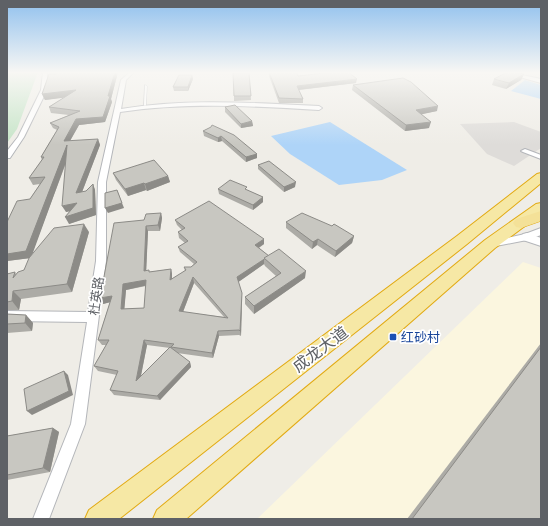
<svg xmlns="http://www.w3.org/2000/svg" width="548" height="526" font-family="Lato,'Noto Sans SC',sans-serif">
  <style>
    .commercial { fill: #fbf6df }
    .industrial { fill: #dedcd9 }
    .green { fill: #c5e4c7 }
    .water { fill: #aed4f8 }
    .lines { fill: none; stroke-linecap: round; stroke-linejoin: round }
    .service-casing { stroke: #b4b6ba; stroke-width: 1 }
    .minor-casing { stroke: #b4b6ba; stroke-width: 2 }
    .tertiary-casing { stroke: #b4b6ba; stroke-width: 2 }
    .trunk-casing { stroke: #e2aa13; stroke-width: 2 }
    .motorway-casing { stroke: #e2aa13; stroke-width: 1 }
    .service { fill: #fff; fill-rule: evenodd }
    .minor { fill: #fff; fill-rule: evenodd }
    .tertiary { fill: #fff; fill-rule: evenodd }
    .trunk { fill: #f6e8a5; fill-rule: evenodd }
    .motorway { fill: #f4e198; fill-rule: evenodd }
    .wall { fill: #acaba6; fill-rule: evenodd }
    .shaded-wall { fill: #8c8b87 }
    .building { fill: #c8c7c1; stroke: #8c8b87; fill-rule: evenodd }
    .transit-dot { fill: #1a4fb4; stroke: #fff; stroke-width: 1.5 }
    .labels { text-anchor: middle; stroke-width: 3.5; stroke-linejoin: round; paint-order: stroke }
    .street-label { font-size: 13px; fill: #5e6166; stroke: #fff }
    .transit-label { font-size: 13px; fill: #164399; stroke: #fff; text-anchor: start }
    .near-street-label { font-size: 16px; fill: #5e6166; stroke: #fff }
  </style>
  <rect width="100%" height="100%" fill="#efede7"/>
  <path class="commercial" d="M 523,262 L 541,268 L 541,519 L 257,519 Z"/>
  <path class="industrial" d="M 514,122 L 541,132 L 541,148 L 514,166 L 487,154 L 460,124 Z"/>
  <path class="green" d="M 7,72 L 38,72 L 17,129 L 7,143 Z"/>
  <g class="water">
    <path d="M 525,80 L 541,85 L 541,99 L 511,91 Z"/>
    <path d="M 330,122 L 407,170 L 382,180 L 339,185 L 290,154 L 271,136 Z"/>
  </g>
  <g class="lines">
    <defs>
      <path id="service" d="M 145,85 L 147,86 L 146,105 L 145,106 L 144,105 Z"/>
      <g id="minor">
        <path d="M 43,72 L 47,72 L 47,90 L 24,137 L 10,158 L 7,158 L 7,151 L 18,137 L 41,90 Z"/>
        <path d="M 130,72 L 134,72 L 126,80 L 121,109 C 187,98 253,103 319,106 L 322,108 L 319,110 C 252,106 186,102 120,112 L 106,182 L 106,261 L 85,424 L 49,519 L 33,519 L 71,424 L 87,322 L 7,321 L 7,311 L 88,312 L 96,261 L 98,182 L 121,80 Z"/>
        <path d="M 502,72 L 508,72 L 541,79 L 541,83 Z"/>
        <path d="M 525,149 L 541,155 L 541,159 L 523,152 L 521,151 Z"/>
        <path d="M 541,228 L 541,235 L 527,240 L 491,247 L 486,244 L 488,242 L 525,234 Z"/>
      </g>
      <path id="tertiary" d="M 527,233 L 541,238 L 541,246 L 523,240 L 521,237 L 523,234 Z"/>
      <g id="trunk">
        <path d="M 541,173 L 541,183 L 467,244 L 119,519 L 85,519 L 89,510 L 457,236 L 537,174 Z"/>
        <path d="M 541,203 L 541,214 L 495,248 L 186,519 L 153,519 L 157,510 L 485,240 L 536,204 Z"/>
      </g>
      <path id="motorway" d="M 541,211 L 541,221 L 521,228 L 516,227 L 513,223 L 516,219 Z"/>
    </defs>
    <use href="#service" class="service-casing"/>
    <use href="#minor" class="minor-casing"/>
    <use href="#tertiary" class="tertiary-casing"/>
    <use href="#trunk" class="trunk-casing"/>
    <use href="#motorway" class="motorway-casing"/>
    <use href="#service" class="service"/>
    <use href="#minor" class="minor"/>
    <use href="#tertiary" class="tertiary"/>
    <use href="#trunk" class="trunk"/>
    <use href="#motorway" class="motorway"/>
  </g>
  <g class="wall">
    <path d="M 58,72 L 118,72 L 111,99 L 112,102 L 105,122 L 79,125 L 70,141 L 98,139 L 100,145 L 82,192 L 86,191 L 93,184 L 95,190 L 96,215 L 69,224 L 70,211 L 66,212 L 66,163 L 31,256 L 89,232 L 72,292 L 21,299 L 19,310 L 7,310 L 7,274 L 15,272 L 16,274 L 24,270 L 30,258 L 7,261 L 7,222 L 30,199 L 40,184 L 33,185 L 29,178 L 42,160 L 41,157 L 57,130 L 53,128 L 50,123 L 69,115 L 51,113 L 49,107 L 65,97 L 45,100 L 42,94 Z"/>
    <path d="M 269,72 L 298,76 L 356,83 L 299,90 L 303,99 L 303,103 L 279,103 L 269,76 Z"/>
    <path d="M 249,73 L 251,100 L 234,101 L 234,96 Z"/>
    <path d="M 524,74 L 521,80 L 506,89 L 492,85 L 494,79 Z"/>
    <path d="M 192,75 L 193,79 L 188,91 L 174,91 L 173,87 Z"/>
    <path d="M 353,85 L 437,111 L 421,114 L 429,128 L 405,131 L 352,90 Z"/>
    <path d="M 225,107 L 252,121 L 253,126 L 241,128 L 225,112 Z"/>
    <path d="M 211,127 L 257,154 L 257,158 L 246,162 L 222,141 L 218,142 L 204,136 L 203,131 Z"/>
    <path d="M 258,165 L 295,187 L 284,192 L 258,169 Z"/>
    <path d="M 113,173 L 168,176 L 170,182 L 147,191 L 146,190 L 128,196 L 116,180 Z"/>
    <path d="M 218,189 L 247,190 L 263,197 L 263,202 L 253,210 L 219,194 Z"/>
    <path d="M 161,213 L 162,218 L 160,231 L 148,231 L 146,270 L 149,272 L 171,269 L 172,274 L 172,279 L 185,271 L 184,267 L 191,267 L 194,264 L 180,252 L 178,247 L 185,243 L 179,238 L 178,232 L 182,230 L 177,225 L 175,220 L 264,239 L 264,244 L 259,248 L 269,256 L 305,278 L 254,314 L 245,304 L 245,297 L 276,276 L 265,266 L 264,264 L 238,282 L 242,298 L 241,336 L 239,335 L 219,336 L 213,358 L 177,353 L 190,362 L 191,367 L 160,400 L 114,395 L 110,390 L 117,375 L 98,371 L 94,366 L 106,345 L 102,345 L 98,340 L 110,302 L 103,304 L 144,220 ZM 194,283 L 224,317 L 183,312 ZM 146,286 L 144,308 L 124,309 L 126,290 ZM 147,345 L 170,348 L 141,376 Z"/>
    <path d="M 286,222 L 354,236 L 352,243 L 335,257 L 317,245 L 312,249 L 286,228 Z"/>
    <path d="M 7,314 L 26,315 L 33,323 L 32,331 L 7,333 Z"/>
    <path d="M 541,343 L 541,519 L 407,519 Z"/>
    <path d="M 53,428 L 59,432 L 50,472 L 7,480 L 7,436 Z"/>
  </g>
  <g class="shaded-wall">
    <path d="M 115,72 L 118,72 L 111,99 L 112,102 L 105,122 L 79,125 L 67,146 L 70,151 L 31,258 L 7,261 L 7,254 L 64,141 L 76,119 L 108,96 Z"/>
    <path d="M 524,74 L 521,80 L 506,89 L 509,83 Z"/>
    <path d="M 192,75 L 193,79 L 188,91 L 188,87 Z"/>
    <path d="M 357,79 L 356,83 L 297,90 L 297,86 Z"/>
    <path d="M 76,90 L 78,96 L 45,100 L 42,94 Z"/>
    <path d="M 438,106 L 437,111 L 414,116 L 416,110 Z"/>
    <path d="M 252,121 L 253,126 L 241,128 L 241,124 Z"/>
    <path d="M 431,122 L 429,128 L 405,131 L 406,125 Z"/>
    <path d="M 221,136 L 222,141 L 218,142 L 218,138 Z"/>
    <path d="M 98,139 L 100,145 L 79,200 L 76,193 Z"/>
    <path d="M 257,154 L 257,158 L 246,162 L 246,157 Z"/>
    <path d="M 168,176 L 170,182 L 147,191 L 145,184 Z"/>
    <path d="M 296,182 L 295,187 L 284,192 L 284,187 Z"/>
    <path d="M 144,183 L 146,190 L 128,196 L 125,189 Z"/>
    <path d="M 93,184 L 95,190 L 96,215 L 69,224 L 65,217 Z"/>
    <path d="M 117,190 L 124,208 L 108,213 L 105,208 Z"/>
    <path d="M 263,197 L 263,202 L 253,210 L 253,205 Z"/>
    <path d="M 77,203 L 81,209 L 66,212 L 62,206 Z"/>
    <path d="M 161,213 L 162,218 L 160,231 L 158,225 Z"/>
    <path d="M 84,224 L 89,232 L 72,292 L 67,284 Z"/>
    <path d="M 146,226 L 148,231 L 146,276 L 144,271 Z"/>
    <path d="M 354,236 L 352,243 L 335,257 L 336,251 Z"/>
    <path d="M 264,239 L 264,244 L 255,250 L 255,245 Z"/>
    <path d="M 318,239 L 317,245 L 312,249 L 313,242 Z"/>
    <path d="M 264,259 L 264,264 L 237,283 L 237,277 Z"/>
    <path d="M 171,269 L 172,274 L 172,286 L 170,280 Z"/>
    <path d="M 306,271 L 305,278 L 254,314 L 254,306 Z"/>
    <path d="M 193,277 L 194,283 L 181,317 L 179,311 Z"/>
    <path d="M 146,280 L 148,285 L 126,290 L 124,314 L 121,309 L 123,284 Z"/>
    <path d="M 13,291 L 21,299 L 19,310 L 12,301 Z"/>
    <path d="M 242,293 L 242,298 L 241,336 L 240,331 Z"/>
    <path d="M 112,296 L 115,301 L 103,304 L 100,298 Z"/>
    <path d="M 26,315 L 33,323 L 32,331 L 25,323 Z"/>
    <path d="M 218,331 L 219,336 L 213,358 L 212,353 Z"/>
    <path d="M 144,340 L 147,345 L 139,385 L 136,381 Z"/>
    <path d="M 190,362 L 191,367 L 160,400 L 157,396 Z"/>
    <path d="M 64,371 L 68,375 L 73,395 L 32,415 L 27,411 Z"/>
    <path d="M 53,428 L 59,432 L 50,472 L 43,468 Z"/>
  </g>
  <g class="building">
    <path d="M 58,72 L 115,72 L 108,96 L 110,96 L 103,117 L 76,119 L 64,141 L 98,139 L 76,193 L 86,191 L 93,184 L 93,208 L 65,217 L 77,203 L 62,206 L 67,145 L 26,251 L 7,254 L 7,222 L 17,201 L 30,199 L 45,177 L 29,178 L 44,157 L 41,157 L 59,127 L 50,123 L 80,111 L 49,107 L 76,90 L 42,94 L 49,74 L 56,74 Z"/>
    <path d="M 269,72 L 296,72 L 298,76 L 334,72 L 348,72 L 357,79 L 297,86 L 303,99 L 279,98 Z"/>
    <path d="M 507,72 L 515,72 L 524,74 L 509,83 L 494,79 Z"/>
    <path d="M 233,73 L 249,73 L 251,96 L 234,96 Z"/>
    <path d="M 179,75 L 192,75 L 188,87 L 173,87 Z"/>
    <path d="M 403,78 L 411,82 L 438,106 L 416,110 L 431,122 L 406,125 L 353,85 Z"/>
    <path d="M 235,105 L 252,121 L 241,124 L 225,107 Z"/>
    <path d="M 212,125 L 234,135 L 257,154 L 246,157 L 221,136 L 218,138 L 203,131 L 211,127 Z"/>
    <path d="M 154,160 L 168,176 L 145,184 L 144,183 L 125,189 L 113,173 Z"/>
    <path d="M 269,161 L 296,182 L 284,187 L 258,165 Z"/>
    <path d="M 230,180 L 247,187 L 245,189 L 263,197 L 253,205 L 218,189 Z"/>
    <path d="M 117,190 L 122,203 L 105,208 L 105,193 Z"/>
    <path d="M 209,201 L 264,239 L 255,245 L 269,256 L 237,277 L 242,293 L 240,331 L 239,330 L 218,331 L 212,353 L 171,347 L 174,344 L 144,340 L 136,381 L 170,347 L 190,362 L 157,396 L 110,390 L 118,371 L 94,366 L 109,340 L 98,340 L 112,296 L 100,298 L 114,223 L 144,220 L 146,214 L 161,213 L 158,225 L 146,226 L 144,271 L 149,270 L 149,272 L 171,269 L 170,280 L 186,270 L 184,267 L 191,267 L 197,262 L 178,247 L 188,241 L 178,232 L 185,228 L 175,220 ZM 193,277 L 228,318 L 179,311 ZM 146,280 L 144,308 L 121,309 L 123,284 Z"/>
    <path d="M 302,213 L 332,226 L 334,224 L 354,236 L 336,251 L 318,239 L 313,242 L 286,222 Z"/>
    <path d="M 84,224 L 67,284 L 13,291 L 12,301 L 7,302 L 7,274 L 15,272 L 13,278 L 18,272 L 24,270 L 29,258 L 54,228 Z"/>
    <path d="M 279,249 L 306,271 L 254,306 L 245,297 L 281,273 L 264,258 Z"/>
    <path d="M 7,314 L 26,315 L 25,323 L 7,324 Z"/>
    <path d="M 541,347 L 541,519 L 412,519 Z"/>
    <path d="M 64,371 L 69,391 L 27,411 L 24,389 Z"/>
    <path d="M 53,428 L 43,468 L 7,475 L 7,436 Z"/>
  </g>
  <linearGradient id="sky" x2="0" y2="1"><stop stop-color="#91c1ee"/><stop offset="0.5" stop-color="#f8f7f4"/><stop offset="1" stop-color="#f8f7f4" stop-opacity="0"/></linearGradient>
  <rect width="548" height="145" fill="url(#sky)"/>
  <rect class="transit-dot" x="389" y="333" width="8" height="8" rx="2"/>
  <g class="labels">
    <g class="street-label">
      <text transform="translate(96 296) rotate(-82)" y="5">杜英路</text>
    </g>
    <g class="transit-label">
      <text x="401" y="342">红砂村</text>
    </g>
    <g class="near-street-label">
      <text transform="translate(320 349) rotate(-37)" y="6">成龙大道</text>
    </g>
  </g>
  <rect width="548" height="526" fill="none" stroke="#5e6166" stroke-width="16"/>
</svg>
